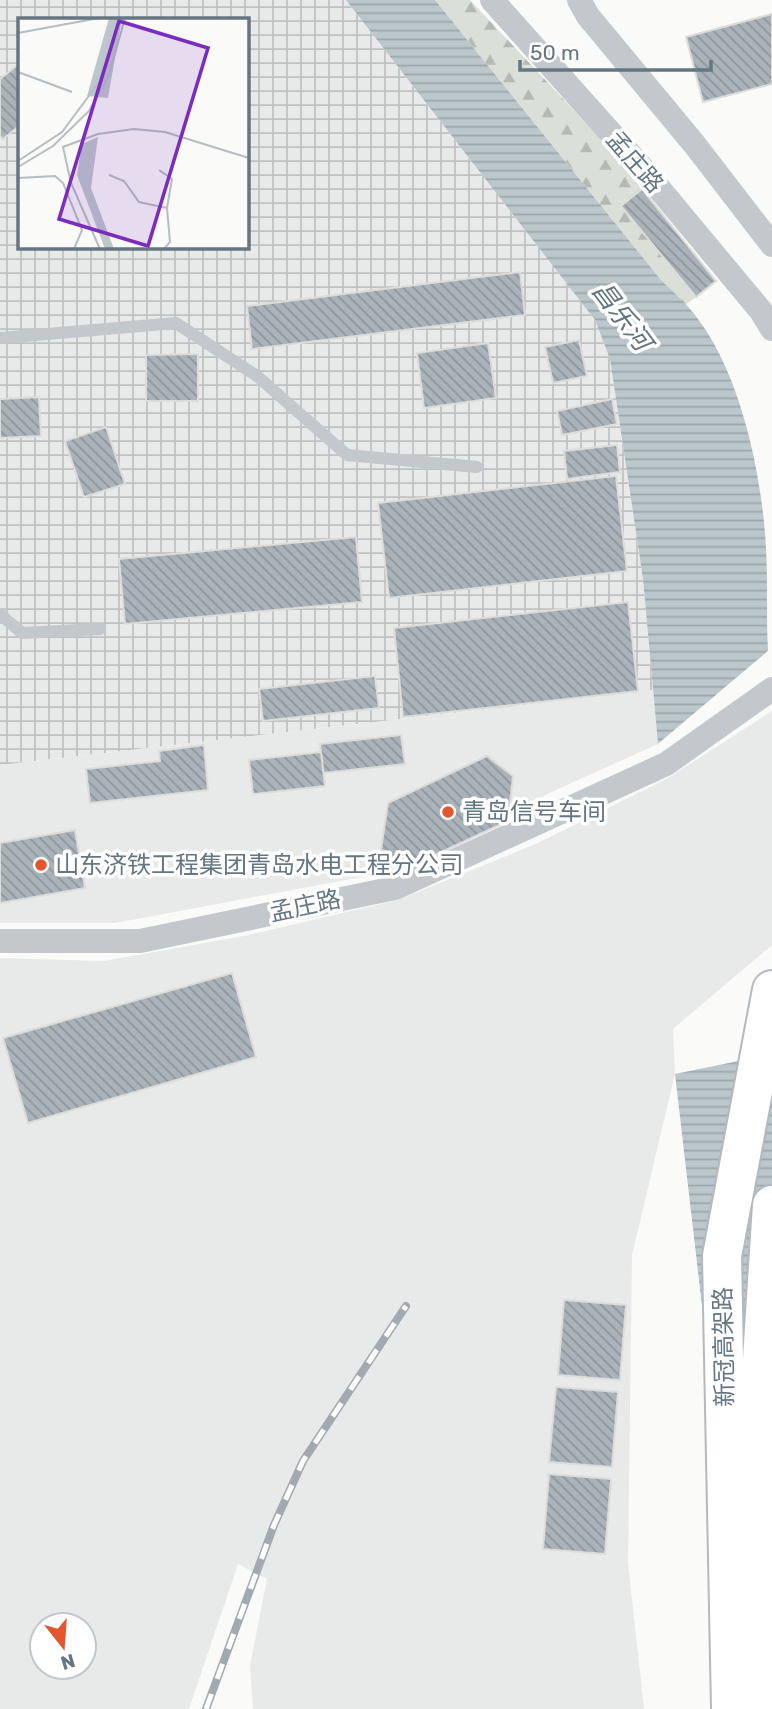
<svg xmlns="http://www.w3.org/2000/svg" width="772" height="1709" font-family="Rubik,'Noto Sans SC',sans-serif">
  <style>
    .built { fill: #e8e9e9; fill-rule: evenodd }
    .industrial { fill: url(#industrial-grid); fill-rule: evenodd }
    .forest { fill: url(#forest-firs) }
    .water { fill: url(#water-rules) }
    .pier { fill: #fafaf8 }
    .building { fill: url(#building-back-hatch); stroke: #dcdcda; stroke-width: 2 }
    .lines { fill: none; stroke-linecap: round; stroke-linejoin: round }
    .highway-casing { stroke: #b4b9bd; stroke-width: 42 }
    .lane { stroke: #c3c8cc; stroke-width: 12 }
    .street { stroke: #c3c8cc; stroke-width: 24 }
    .highway { stroke: #fff; stroke-width: 38 }
    .rail-casing { stroke: #a2aab0; stroke-width: 8 }
    .rail { stroke: #fff; stroke-width: 5; stroke-dasharray: 16; stroke-linecap: butt }
    .poi-dot { fill: #e4572e; stroke: #fff; stroke-width: 2.5 }
    .labels { text-anchor: middle; stroke-width: 7; stroke-linejoin: round; paint-order: stroke }
    .street-label { font-size: 24px; fill: #657683; stroke: #fff }
    .poi-label { font-size: 24px; fill: #657683; stroke: #fff; text-anchor: start }
    .water-label { font-size: 26px; font-style: italic; fill: #60757c; stroke: #fff }
    .inset-road { fill: none; stroke: #b5bdc2; stroke-width: 2 }
    .view { fill: #7b2cbf; fill-opacity: 0.15; stroke: #7b2cbf; stroke-width: 3.5 }
    .inset-edge { fill: none; stroke: #657683; stroke-width: 3.5 }
  </style>
  <defs>
    <pattern id="industrial-grid" width="8" height="8" patternUnits="userSpaceOnUse" patternTransform="scale(1.75)"><rect width="8" height="8" fill="#e8e9e9"/><path d="M0 4h8M4 0v8" fill="none" stroke="#c0c1c2"/></pattern>
    <pattern id="forest-firs" width="22" height="20" patternUnits="userSpaceOnUse" patternTransform="scale(1.75)"><rect width="22" height="20" fill="#dadfd7"/><path d="M5 1l3.5 6h-7zM16 11l3.5 6h-7z" fill="#b4b9b4"/></pattern>
    <pattern id="water-rules" width="6" height="5" patternUnits="userSpaceOnUse" patternTransform="scale(1.75)"><rect width="6" height="5" fill="#bbc7cb"/><path d="M0 2.5h6" fill="none" stroke="#9ca6aa"/></pattern>
    <pattern id="building-back-hatch" width="6" height="6" patternUnits="userSpaceOnUse" patternTransform="scale(1.75)"><rect width="6" height="6" fill="#aab3b9"/><path d="M-1 5l2 2M0 0l6 6M5-1l2 2" fill="none" stroke="#8e969c"/></pattern>
  </defs>
  <rect width="100%" height="100%" fill="#fafaf8"/>
  <g class="built">
    <path d="M 653,690 L 658,744 L 547,794 L 508,821 L 405,869 L 115,923 L 0,923 L 0,765 Z"/>
    <path d="M 772,711 L 772,945 L 673,1029 L 675,1074 L 632,1255 L 628,1563 L 644,1709 L 253,1709 L 250,1666 L 267,1579 L 238,1564 L 189,1709 L 0,1709 L 0,958 L 104,961 L 249,935 L 398,900 L 538,843 L 668,778 ZM 42,1625 L 84,1625 L 84,1667 L 42,1667 Z"/>
  </g>
  <path class="industrial" d="M 0,0 L 346,0 L 595,320 L 610,359 L 643,579 L 653,690 L 0,765 ZM 19,19 L 247,19 L 247,247 L 19,247 Z"/>
  <path class="forest" d="M 435,0 L 470,0 L 599,137 L 642,189 L 621,207 L 696,297 L 685,305 L 661,280 Z"/>
  <g class="water">
    <path d="M 346,0 L 435,0 L 661,280 C 672,291 685,302 695,315 C 741,373 762,475 766,548 C 768,582 766,617 768,651 L 658,744 L 643,579 L 610,359 L 595,320 Z"/>
    <path d="M 772,1054 L 772,1709 L 749,1709 L 675,1074 Z"/>
  </g>
  <path class="pier" d="M 768,651 L 769,655 L 658,747 L 658,744 Z"/>
  <g class="building">
    <path d="M 772,14 L 772,84 L 703,102 L 686,37 Z"/>
    <path d="M 19,64 L 19,126 L 3,139 L 0,136 L 0,79 Z"/>
    <path d="M 642,189 L 716,281 L 696,297 L 621,206 Z"/>
    <path d="M 520,272 L 525,315 L 252,349 L 247,306 Z"/>
    <path d="M 579,340 L 587,376 L 553,383 L 545,347 Z"/>
    <path d="M 488,343 L 496,398 L 424,408 L 417,353 Z"/>
    <path d="M 198,354 L 198,401 L 146,401 L 146,355 Z"/>
    <path d="M 39,397 L 41,436 L 0,438 L 0,399 Z"/>
    <path d="M 612,399 L 617,424 L 562,435 L 557,411 Z"/>
    <path d="M 106,427 L 125,484 L 84,497 L 65,441 Z"/>
    <path d="M 617,445 L 620,472 L 567,479 L 564,451 Z"/>
    <path d="M 616,476 L 627,571 L 389,598 L 378,503 Z"/>
    <path d="M 356,537 L 362,602 L 125,624 L 119,559 Z"/>
    <path d="M 628,602 L 638,691 L 403,717 L 394,628 Z"/>
    <path d="M 375,676 L 379,708 L 263,721 L 259,689 Z"/>
    <path d="M 401,735 L 405,764 L 323,773 L 320,744 Z"/>
    <path d="M 204,745 L 208,790 L 90,803 L 86,769 L 160,761 L 159,751 Z"/>
    <path d="M 321,752 L 325,786 L 253,794 L 249,760 Z"/>
    <path d="M 487,756 L 513,776 L 508,821 L 405,869 L 381,850 L 388,803 Z"/>
    <path d="M 75,830 L 85,888 L 0,903 L 0,843 Z"/>
    <path d="M 232,973 L 256,1057 L 28,1123 L 3,1038 Z"/>
    <path d="M 564,1300 L 626,1305 L 620,1380 L 558,1375 Z"/>
    <path d="M 556,1387 L 618,1392 L 612,1467 L 549,1462 Z"/>
    <path d="M 549,1474 L 611,1479 L 605,1554 L 543,1549 Z"/>
  </g>
  <g class="lines">
    <defs>
      <g id="highway">
        <path d="M 731,1709 L 722,1256 L 772,990"/>
        <path d="M 764,1709 L 757,1436 L 772,1205"/>
      </g>
    </defs>
    <use href="#highway" class="highway-casing"/>
    <g class="lane">
      <path d="M 0,338 L 176,323 L 257,376 L 347,455 L 477,467"/>
      <path d="M 0,614 L 22,633 L 100,629"/>
    </g>
    <g class="street">
      <path d="M 492,0 L 642,168 L 761,311 L 772,329"/>
      <path d="M 579,0 L 588,16 L 695,145 L 772,245"/>
      <path d="M 0,941 L 140,941 L 395,888 L 666,764 L 772,689"/>
    </g>
    <use href="#highway" class="highway"/>
    <defs>
      <path id="rail" d="M 206,1709 L 274,1525 L 303,1461 L 406,1306"/>
    </defs>
    <use href="#rail" class="rail-casing"/>
    <use href="#rail" class="rail"/>
  </g>
  <g class="poi-dot">
    <circle cx="448" cy="812" r="7"/>
    <circle cx="41" cy="865" r="7"/>
  </g>
  <g class="labels">
    <g class="street-label">
      <text transform="translate(635 162) rotate(49)" y="8">孟庄路</text>
      <text transform="translate(305 906) rotate(-12)" y="8">孟庄路</text>
      <text transform="translate(724 1347) rotate(-91)" y="8">新冠高架路</text>
    </g>
    <g class="poi-label">
      <text x="462" y="820">青岛信号车间</text>
      <text x="55" y="873">山东济铁工程集团青岛水电工程分公司</text>
    </g>
    <g class="water-label">
      <text transform="translate(622 316) rotate(53)" y="9">昌乐河</text>
    </g>
  </g>
  <g transform="translate(18 18)">
    <rect width="231" height="231" fill="#fafaf8"/>
    <path d="M 91,0 L 104,0 L 90,80 L 69,78 ZM 80,119 L 73,170 L 96,231 L 87,231 L 59,157 L 64,126 Z" fill="#bbc7cb"/>
    <path class="inset-road" d="M 0,15 L 81,0M 0,54 L 54,74M 0,143 L 44,114 L 82,63M 0,149 L 35,128 L 71,93 L 91,57 L 107,0M 141,152 L 154,161 L 149,190 L 152,224 L 146,231M 91,157 L 106,163 L 121,184 L 149,190M 0,160 L 37,158 L 45,165 L 64,212 L 56,231M 82,231 L 53,165 L 45,129 L 80,116 L 116,111 L 147,114 L 231,140"/>
    <path class="view" d="M 101,3 L 190,30 L 130,228 L 41,201 Z"/>
    <rect width="231" height="231" class="inset-edge"/>
  </g>
  <g transform="translate(63 1646) rotate(163)"><circle r="33" fill="#ffffff" stroke="#c1c8cd" stroke-width="2"/>
  <path d="M0-5L12 26L0 18L-12 26Z" fill="#e4572e"/>
  <text y="-10" font-size="19" font-weight="bold" text-anchor="middle" fill="#657683">N</text>
  </g>
  <path d="M520 60v10h191v-10" fill="none" stroke="#657683" stroke-width="3.5"/>
  <text x="530" y="60" font-size="21" fill="#657683" stroke="#ffffff" stroke-width="5" paint-order="stroke">50 m</text>
</svg>
